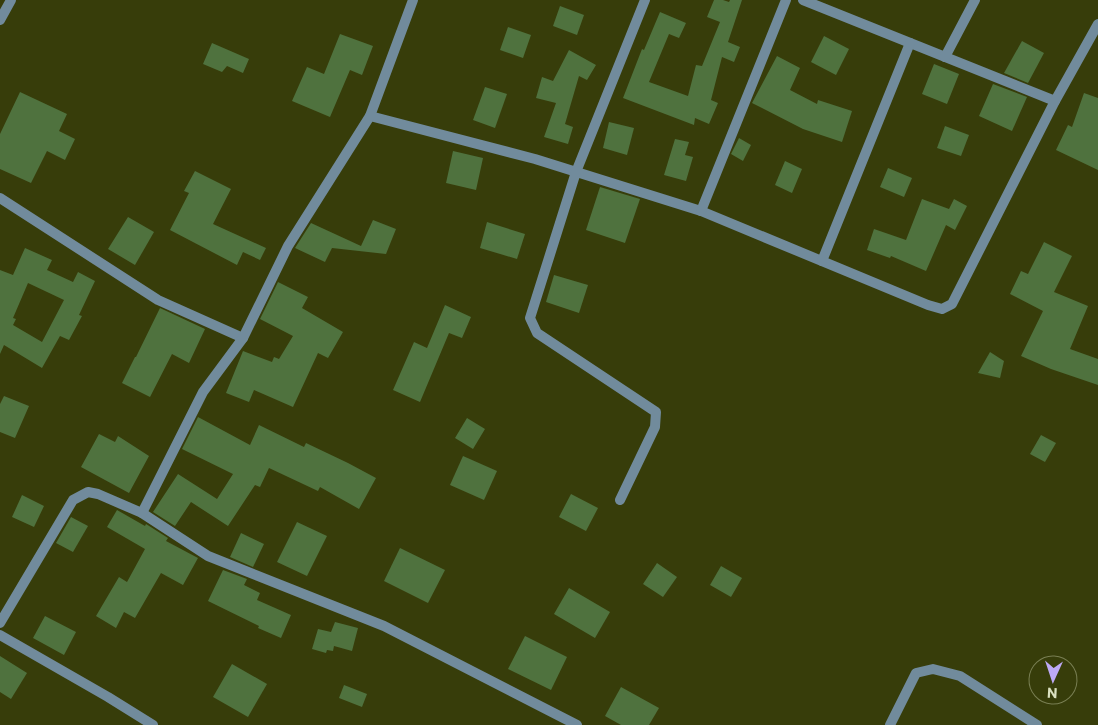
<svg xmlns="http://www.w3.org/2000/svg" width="1098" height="725" font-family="Commissioner,sans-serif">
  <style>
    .building { fill: #4f723e; fill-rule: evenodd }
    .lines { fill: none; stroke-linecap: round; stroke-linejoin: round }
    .minor { stroke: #718b9c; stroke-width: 10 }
  </style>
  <rect width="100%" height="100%" fill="#373d0a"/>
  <g class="building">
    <path d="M 714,0 L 723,0 L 729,2 L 730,0 L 742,0 L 728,42 L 740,47 L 734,62 L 722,57 L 711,100 L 718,103 L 709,124 L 695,118 L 694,125 L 623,98 L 642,49 L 644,50 L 660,12 L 686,23 L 679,38 L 669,34 L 649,82 L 688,96 L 696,65 L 702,66 L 720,22 L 707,17 Z"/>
    <path d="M 560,6 L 584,15 L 577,35 L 553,26 Z"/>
    <path d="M 508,27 L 531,35 L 523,58 L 500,50 Z"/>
    <path d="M 340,34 L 373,46 L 362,75 L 350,70 L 330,117 L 292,101 L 307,67 L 324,74 Z"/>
    <path d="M 824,36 L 849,49 L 836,75 L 811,62 Z"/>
    <path d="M 1022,41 L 1044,53 L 1028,83 L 1004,73 Z"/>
    <path d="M 212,43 L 249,59 L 243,73 L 227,66 L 222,72 L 203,64 Z"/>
    <path d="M 569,50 L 596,65 L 587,80 L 579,76 L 565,124 L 573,127 L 568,144 L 544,137 L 556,103 L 536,98 L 542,77 L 553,81 Z"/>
    <path d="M 777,56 L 800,68 L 790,90 L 817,104 L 818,100 L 852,111 L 842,142 L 803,129 L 752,103 Z"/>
    <path d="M 934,64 L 959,74 L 947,104 L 922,94 Z"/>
    <path d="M 993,84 L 1027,97 L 1012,131 L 979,116 Z"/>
    <path d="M 485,87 L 507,94 L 495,128 L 473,120 Z"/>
    <path d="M 20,92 L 67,114 L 59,131 L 75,139 L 65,160 L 47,151 L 31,183 L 0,169 L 0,134 Z"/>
    <path d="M 1084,93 L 1098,98 L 1098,170 L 1056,150 L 1068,125 L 1072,127 Z"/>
    <path d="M 609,122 L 634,128 L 627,155 L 603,148 Z"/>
    <path d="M 945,126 L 969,135 L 961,156 L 937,148 Z"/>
    <path d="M 739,138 L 751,145 L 743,161 L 731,154 Z"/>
    <path d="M 675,139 L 689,142 L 685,155 L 693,157 L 686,181 L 664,175 Z"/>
    <path d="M 453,151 L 483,158 L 476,190 L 446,183 Z"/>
    <path d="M 785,161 L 802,169 L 792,193 L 775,185 Z"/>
    <path d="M 888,168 L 912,178 L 904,197 L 880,187 Z"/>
    <path d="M 195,171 L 231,189 L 213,224 L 266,248 L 260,260 L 243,252 L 237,265 L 170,230 L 189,193 L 184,191 Z"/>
    <path d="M 600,187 L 640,199 L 625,243 L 586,230 Z"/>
    <path d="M 922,199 L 949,209 L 954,199 L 967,206 L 955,230 L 946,225 L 926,271 L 891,256 L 890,258 L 867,250 L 874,229 L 906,240 Z"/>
    <path d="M 128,217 L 154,232 L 135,265 L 108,249 Z"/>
    <path d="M 373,220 L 396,229 L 386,254 L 332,248 L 325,262 L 295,248 L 311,223 L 361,246 Z"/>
    <path d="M 487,222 L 525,234 L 517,259 L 480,248 Z"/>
    <path d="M 1044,242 L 1072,256 L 1054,292 L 1088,306 L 1070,349 L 1098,359 L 1098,385 L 1051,369 L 1021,356 L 1043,311 L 1010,294 L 1021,271 L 1028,274 Z"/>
    <path d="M 25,248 L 52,260 L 47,270 L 73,282 L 78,272 L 95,281 L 79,315 L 82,316 L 69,340 L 60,336 L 42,368 L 4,345 L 0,354 L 0,270 L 13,275 ZM 28,283 L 64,300 L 42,342 L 13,325 L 16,319 L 13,318 Z"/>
    <path d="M 554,275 L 588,285 L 579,313 L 546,302 Z"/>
    <path d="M 278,282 L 308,297 L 302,308 L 343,332 L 328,358 L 318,353 L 293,407 L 254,390 L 249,402 L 226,393 L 243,351 L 272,362 L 274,357 L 279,359 L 293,336 L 260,319 Z"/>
    <path d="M 445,305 L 471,317 L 462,338 L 449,333 L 420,402 L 393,390 L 414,342 L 427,348 Z"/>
    <path d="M 160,308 L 205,329 L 189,363 L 172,354 L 150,397 L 122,383 L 135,357 L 136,357 Z"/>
    <path d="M 990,352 L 1004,361 L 1000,378 L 978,373 Z"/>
    <path d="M 4,396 L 29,406 L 15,438 L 0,432 L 0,404 Z"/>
    <path d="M 198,417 L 250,445 L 259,425 L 304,447 L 306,443 L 348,463 L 376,478 L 359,509 L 320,487 L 318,491 L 269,468 L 260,487 L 255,485 L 228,526 L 191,502 L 175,526 L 153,512 L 178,474 L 217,499 L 233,474 L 182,449 Z"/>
    <path d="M 467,418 L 485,429 L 473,449 L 455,438 Z"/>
    <path d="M 99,434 L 115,442 L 118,436 L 149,456 L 129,493 L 81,467 Z"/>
    <path d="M 1041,435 L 1056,443 L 1045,462 L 1030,454 Z"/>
    <path d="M 463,456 L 497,471 L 484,500 L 450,485 Z"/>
    <path d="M 571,494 L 598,508 L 586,531 L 559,517 Z"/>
    <path d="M 22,495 L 44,506 L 34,527 L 12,517 Z"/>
    <path d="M 117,510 L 145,526 L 146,524 L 168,538 L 166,541 L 198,558 L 183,585 L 161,573 L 135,618 L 124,612 L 116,628 L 96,616 L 119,577 L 127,582 L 145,549 L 107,527 Z"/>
    <path d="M 71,517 L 88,526 L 73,552 L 56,543 Z"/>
    <path d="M 297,522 L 327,536 L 307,576 L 277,562 Z"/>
    <path d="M 241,533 L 264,544 L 253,567 L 230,557 Z"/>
    <path d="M 400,548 L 445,570 L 428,603 L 384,581 Z"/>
    <path d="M 657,563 L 677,577 L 663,597 L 643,584 Z"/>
    <path d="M 721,566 L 742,578 L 731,597 L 710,585 Z"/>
    <path d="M 223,570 L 247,579 L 244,585 L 260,593 L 257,600 L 291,615 L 281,638 L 258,628 L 259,626 L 208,601 Z"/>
    <path d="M 569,588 L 610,612 L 595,638 L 554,614 Z"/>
    <path d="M 45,616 L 76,632 L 64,655 L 33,638 Z"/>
    <path d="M 335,622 L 358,628 L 352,651 L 334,646 L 333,651 L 327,650 L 326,653 L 312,649 L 318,629 L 331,632 Z"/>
    <path d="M 525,636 L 567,657 L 551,690 L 508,669 Z"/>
    <path d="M 0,656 L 27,673 L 11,699 L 0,692 Z"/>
    <path d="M 232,664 L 267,684 L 248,717 L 213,697 Z"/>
    <path d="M 344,685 L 367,694 L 362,707 L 339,698 Z"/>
    <path d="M 621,687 L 659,708 L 649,725 L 621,725 L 605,716 Z"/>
  </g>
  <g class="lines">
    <g class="minor">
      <path d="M 803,0 L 1055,101"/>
      <path d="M 0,20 L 11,0"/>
      <path d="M 945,57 L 975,0"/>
      <path d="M 370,116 L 535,159 L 701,211 L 928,305 L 942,309 L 952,304 L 1055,101 L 1098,24"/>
      <path d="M 0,198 L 158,300 L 243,338"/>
      <path d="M 701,211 L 786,0"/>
      <path d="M 822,261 L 910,43"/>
      <path d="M 620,500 L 655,427 L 656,412 L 537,333 L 530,318 L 576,172 L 645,0"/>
      <path d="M 142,513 L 208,556 L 384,626 L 577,725"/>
      <path d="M 0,623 L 73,500 L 88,492 L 98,494 L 142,513 L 203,392 L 243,338 L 288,246 L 370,116 L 413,0"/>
      <path d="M 0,635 L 108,697 L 153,725"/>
      <path d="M 890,725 L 916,673 L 933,669 L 960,676 L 1037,725"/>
    </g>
  </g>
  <g transform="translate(1053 680) rotate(183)"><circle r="24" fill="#373d0a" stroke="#797f53"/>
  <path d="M0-4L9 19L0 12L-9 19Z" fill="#bda9f5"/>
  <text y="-8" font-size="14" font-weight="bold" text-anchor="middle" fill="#dbe1c1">N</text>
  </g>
</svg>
